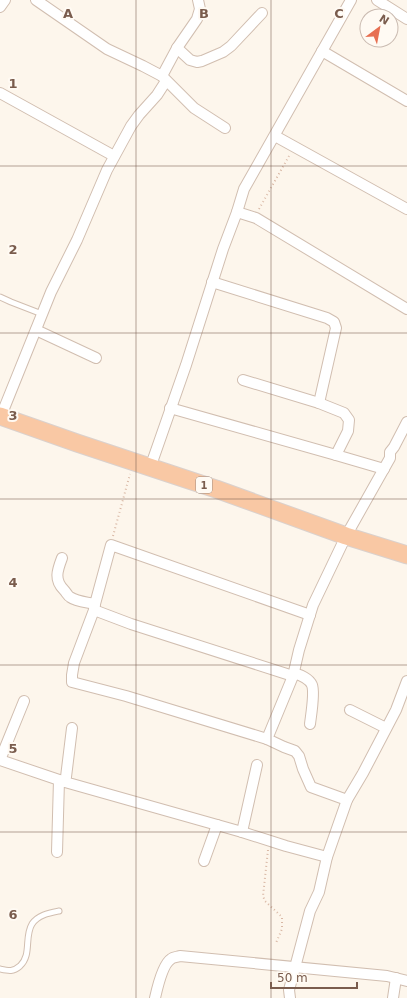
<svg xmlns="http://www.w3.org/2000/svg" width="407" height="998" font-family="'DejaVu Sans',sans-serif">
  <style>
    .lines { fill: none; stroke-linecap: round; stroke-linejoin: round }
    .service-casing { stroke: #d1beb0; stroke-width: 7 }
    .minor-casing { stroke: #d1beb0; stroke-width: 12 }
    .trunk-casing { stroke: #dad1cd; stroke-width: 19 }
    .path { stroke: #d9b8a5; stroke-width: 2; stroke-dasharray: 1 3; stroke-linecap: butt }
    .service { stroke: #fff; stroke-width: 5 }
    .minor { stroke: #fff; stroke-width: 10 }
    .trunk { stroke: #f9c8a4; stroke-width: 17 }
    .grid { fill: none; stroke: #7a5c4d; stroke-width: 1; stroke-opacity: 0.55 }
    .labels { text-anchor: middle; stroke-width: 4; stroke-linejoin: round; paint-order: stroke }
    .shield { fill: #fffaf3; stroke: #a28b7f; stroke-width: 1 }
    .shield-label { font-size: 10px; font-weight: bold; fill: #7a5c4d }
    .grid-label { font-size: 13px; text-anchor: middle; font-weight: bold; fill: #7a5c4d; stroke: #fffaf3; stroke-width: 4; stroke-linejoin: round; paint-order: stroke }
  </style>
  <rect width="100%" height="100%" fill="#fdf6ec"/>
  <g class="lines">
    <defs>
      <g id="service">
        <path d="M 0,297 L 11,302 L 42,314"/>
        <path d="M 0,969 C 9,971 13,972 20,966 C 32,955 24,937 32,924 C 38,915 49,913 59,911"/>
      </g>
      <g id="minor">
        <path d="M 36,0 L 107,49 L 143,66 L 162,76 L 194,108 L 225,128"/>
        <path d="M 377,0 L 407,19"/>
        <path d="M 0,7 L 5,0"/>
        <path d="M 177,48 L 190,60 L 197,62 L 202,61 L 223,52 L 231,46 L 262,13"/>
        <path d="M 322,51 L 407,101"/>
        <path d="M 162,76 L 177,48 L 197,19 L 200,9 L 198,0"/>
        <path d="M 0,93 L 114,156"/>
        <path d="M 275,136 L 407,209"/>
        <path d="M 237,212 L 256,218 L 407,309"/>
        <path d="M 212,282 L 327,318 L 334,322 L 336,328 L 319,403"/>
        <path d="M 36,330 L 96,358"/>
        <path d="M 243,380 L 319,403 L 344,413 L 349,420 L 348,431 L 336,455 L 384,469"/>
        <path d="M 170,408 L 336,455"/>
        <path d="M 1,416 L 51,292 L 77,240 L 107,170 L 131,126 L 139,115 L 157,95 L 166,81"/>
        <path d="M 150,468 L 186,365 L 223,249 L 237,212 L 244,189 L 351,0"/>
        <path d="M 62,558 C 57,571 54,580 64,590 C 66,592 68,596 70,597 C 77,602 87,602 95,604"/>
        <path d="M 94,610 L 131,624 L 293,676"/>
        <path d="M 294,673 C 300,675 309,678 312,685 C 315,693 311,715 310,724"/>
        <path d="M 24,701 L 0,760 L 65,782"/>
        <path d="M 350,710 L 386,728"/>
        <path d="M 72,728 L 66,777 L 65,782 L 242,832 L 286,846 L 327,857"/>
        <path d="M 267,739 L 126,696 L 72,682 L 72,675 L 74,663 L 94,610 L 95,604 L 111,545 L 310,615"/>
        <path d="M 347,800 L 311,787 L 303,769 L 299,756 L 295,751 L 284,747 L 267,739 L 293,676 L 299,650 L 313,605 L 346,536 L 390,458 L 390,452 L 394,447 L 407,422"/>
        <path d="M 242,832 L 257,765"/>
        <path d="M 57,852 L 59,780"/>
        <path d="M 204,861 L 217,825"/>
        <path d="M 155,998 C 157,989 163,964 171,959 C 173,957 177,957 180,956 L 387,976 L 407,981"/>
        <path d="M 290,998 L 289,990 L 310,911 L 319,892 L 327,857 L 347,800 L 363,773 L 396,710 L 407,681"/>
        <path d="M 393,998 L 396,978"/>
      </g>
      <path id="trunk" d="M 0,416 L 77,443 L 216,489 L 346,536 L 407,555"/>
    </defs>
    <use href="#service" class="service-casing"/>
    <use href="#minor" class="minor-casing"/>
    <use href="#trunk" class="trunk-casing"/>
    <g class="path">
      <path d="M 259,209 L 289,156"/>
      <path d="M 113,536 L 130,474"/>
      <path d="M 268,850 L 263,896 L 265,901 L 282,917 L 282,929 L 276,943"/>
    </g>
    <use href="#service" class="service"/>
    <use href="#minor" class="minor"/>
    <use href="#trunk" class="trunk"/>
  </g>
  <path class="grid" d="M 136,0 L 136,998M 271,0 L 271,998M 0,166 L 407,166M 0,333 L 407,333M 0,499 L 407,499M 0,665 L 407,665M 0,832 L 407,832"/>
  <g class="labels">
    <rect class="shield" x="196" y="477" width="16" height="16" rx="3"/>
    <g class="shield-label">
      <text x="204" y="489">1</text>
    </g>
  </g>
  <g class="grid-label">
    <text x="68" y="18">A</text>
    <text x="204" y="18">B</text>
    <text x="339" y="18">C</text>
    <text x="13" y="88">1</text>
    <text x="13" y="254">2</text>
    <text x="13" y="420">3</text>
    <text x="13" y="587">4</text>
    <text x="13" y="753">5</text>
    <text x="13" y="919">6</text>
  </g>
  <g transform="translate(379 28) rotate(32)"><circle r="19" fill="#fffaf3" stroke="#cabbb1"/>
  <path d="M0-3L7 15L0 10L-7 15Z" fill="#e76f51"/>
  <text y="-6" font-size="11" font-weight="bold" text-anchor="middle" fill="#7a5c4d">N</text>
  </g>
  <path d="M271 982v6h86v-6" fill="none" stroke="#7a5c4d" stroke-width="2"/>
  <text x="277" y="982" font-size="12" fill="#7a5c4d" stroke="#fffaf3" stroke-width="3" paint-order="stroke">50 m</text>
</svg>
